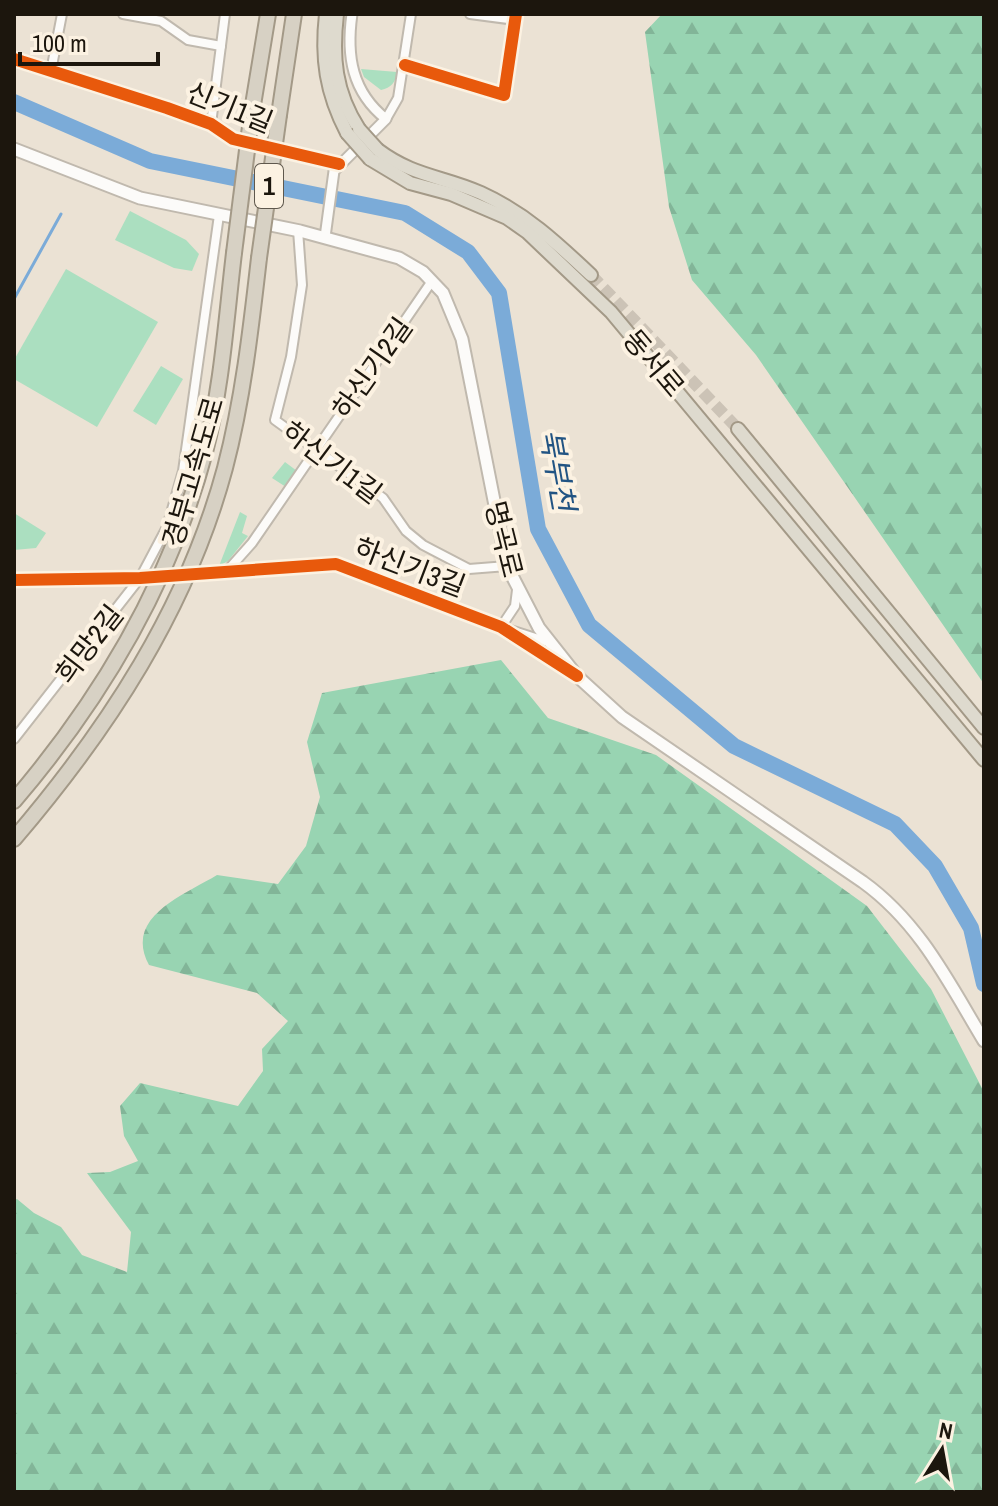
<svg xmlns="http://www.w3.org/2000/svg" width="998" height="1506" font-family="'Archivo Narrow','Noto Sans KR',sans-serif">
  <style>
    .green { fill: #abdfc0 }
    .forest { fill: url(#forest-firs) }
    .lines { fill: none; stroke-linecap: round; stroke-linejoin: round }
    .stream { stroke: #7babd8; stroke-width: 3 }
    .river { stroke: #7babd8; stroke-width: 16 }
    .minor-tunnel { stroke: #ccc3b6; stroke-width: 8; stroke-dasharray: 8 4; stroke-linecap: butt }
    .trunk-tunnel { stroke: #ccc3b6; stroke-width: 12; stroke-dasharray: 12 6; stroke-linecap: butt }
    .minor-casing { stroke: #c0b9ae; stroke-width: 12 }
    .tertiary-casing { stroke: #c0b9ae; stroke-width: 13 }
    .secondary-casing { stroke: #c0b9ae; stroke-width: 15 }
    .trunk-casing { stroke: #a39987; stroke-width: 16 }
    .motorway-casing { stroke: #a39987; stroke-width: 18 }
    .minor { stroke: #fcfbf9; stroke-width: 8 }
    .tertiary { stroke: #fcfbf9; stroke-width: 9 }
    .secondary { stroke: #fcfbf9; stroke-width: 11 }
    .trunk { stroke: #dedace; stroke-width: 12 }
    .motorway { stroke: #d7d1c4; stroke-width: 14 }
    .trunk-bridge-casing { stroke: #a39987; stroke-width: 16; stroke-linecap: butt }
    .motorway-bridge-casing { stroke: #a39987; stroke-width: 18; stroke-linecap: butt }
    .trunk-bridge { stroke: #dedace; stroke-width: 12 }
    .motorway-bridge { stroke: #d7d1c4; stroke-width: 14 }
    .cycleway-casing { stroke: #fcf2e2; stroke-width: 17 }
    .cycleway { stroke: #e8590c; stroke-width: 12 }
    .labels { text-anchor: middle; stroke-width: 8; stroke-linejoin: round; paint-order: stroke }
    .shield { fill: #fcf2e2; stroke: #5f584d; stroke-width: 2 }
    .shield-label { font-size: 26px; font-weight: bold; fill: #1c160d }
    .street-label { font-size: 28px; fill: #1c160d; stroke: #fcf2e2 }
    .water-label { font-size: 30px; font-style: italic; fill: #225483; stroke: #fcf2e2 }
  </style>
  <defs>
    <pattern id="forest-firs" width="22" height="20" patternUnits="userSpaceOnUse" patternTransform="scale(2)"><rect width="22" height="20" fill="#98d4b2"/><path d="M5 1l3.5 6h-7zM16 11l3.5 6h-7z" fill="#82b598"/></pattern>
  </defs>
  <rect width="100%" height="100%" fill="#ebe2d4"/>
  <g class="green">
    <path d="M 361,69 L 397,72 C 396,82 391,88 381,90 L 364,77 Z"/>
    <path d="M 130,211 L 186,240 L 199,254 L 192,271 L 174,268 L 115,240 Z"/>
    <path d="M 66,269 L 158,322 L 97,427 L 14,379 L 14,360 Z"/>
    <path d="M 161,366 L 183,379 L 156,425 L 133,411 Z"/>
    <path d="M 285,462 L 297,471 L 286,487 L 272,478 Z"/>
    <path d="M 240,512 L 247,516 L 242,533 L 248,536 L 228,561 L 219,566 Z"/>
    <path d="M 14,513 L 46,533 L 36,548 L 14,550 Z"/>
  </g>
  <g class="forest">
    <path d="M 662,14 L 984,14 L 984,684 L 756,355 L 692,280 L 669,207 L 645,32 Z"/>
    <path d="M 501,660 L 548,718 L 656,755 L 867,906 L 931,989 L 984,1092 L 984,1492 L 14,1492 L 14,1200 L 17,1199 L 34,1213 L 61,1227 L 82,1255 L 127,1272 L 131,1232 L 87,1173 L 110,1172 L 138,1161 L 124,1136 L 120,1106 L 140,1083 L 238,1106 L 263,1071 L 262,1049 L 288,1021 L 257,993 L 149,965 C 123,917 184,895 217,875 L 278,884 L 306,846 L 320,797 L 307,742 L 322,693 Z"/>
  </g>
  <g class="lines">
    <path class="stream" d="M 14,299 L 61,214"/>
    <path class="river" d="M 14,102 L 150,161 L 405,213 L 468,252 L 499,293 L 538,529 L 589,625 L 734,746 L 895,824 L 935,866 L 971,928 L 984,984"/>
    <path class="minor-tunnel" d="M 140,578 L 209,572"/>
    <path class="trunk-tunnel" d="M 591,275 L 738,429"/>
    <defs>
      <g id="minor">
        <path d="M 123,14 L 161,21 L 188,40 L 221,46"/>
        <path d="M 470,14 L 515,20"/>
        <path d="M 14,59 L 167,108 L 211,124 L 233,139 L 339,164"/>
        <path d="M 405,65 L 504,95 L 516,14"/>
        <path d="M 51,71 L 62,14"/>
        <path d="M 386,119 L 398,98 L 411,14"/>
        <path d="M 211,124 L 225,14"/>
        <path d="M 298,230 L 302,285 L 291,357 L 275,420 L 383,498 L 406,531 L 423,545 L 469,569 L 507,566"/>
        <path d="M 227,571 L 252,543 L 432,281"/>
        <path d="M 209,572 L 336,564 L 501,627 L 568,670"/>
        <path d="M 14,580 L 140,578"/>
        <path d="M 517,590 L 515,606 L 501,627 L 548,642"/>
        <path d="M 14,739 L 140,578 L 167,527 L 183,471 L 219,215"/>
      </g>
      <path id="tertiary" d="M 325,237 L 334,171 L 386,119 C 352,92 346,56 352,14"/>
      <path id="secondary" d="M 14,149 L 140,198 L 300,231 L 399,258 L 423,272 L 443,293 L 462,339 L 507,566 L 539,628 L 577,676 L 622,717 L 863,882 C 920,923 949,983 984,1041"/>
      <g id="trunk">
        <path d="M 326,14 C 321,58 326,93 347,133"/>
        <path d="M 337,14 C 332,57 335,92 359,129"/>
        <path d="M 378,150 C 414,177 443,176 481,193 C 525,213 557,243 591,275"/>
        <path d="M 370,159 L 410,183 L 451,194 L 507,218 L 527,232 L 611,312 L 984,760"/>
        <path d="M 738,429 L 984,728"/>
      </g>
      <g id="motorway">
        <path d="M 252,111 L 268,14"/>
        <path d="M 279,115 L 294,14"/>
        <path d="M 14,801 C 102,698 170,584 205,452 C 222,387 226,320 234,253"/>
        <path d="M 14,839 C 108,729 187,609 225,468 C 243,399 251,328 259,258"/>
      </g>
    </defs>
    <use href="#minor" class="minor-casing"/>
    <use href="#tertiary" class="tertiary-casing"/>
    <use href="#secondary" class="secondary-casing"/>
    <use href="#trunk" class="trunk-casing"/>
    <use href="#motorway" class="motorway-casing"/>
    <use href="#minor" class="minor"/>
    <use href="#tertiary" class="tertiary"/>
    <use href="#secondary" class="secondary"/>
    <use href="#trunk" class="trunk"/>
    <use href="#motorway" class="motorway"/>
    <defs>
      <g id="trunk-bridge">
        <path d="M 359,129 L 378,150"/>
        <path d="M 347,133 L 370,159"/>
      </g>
      <g id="motorway-bridge">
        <path d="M 234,253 L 252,111"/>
        <path d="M 259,258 L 279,115"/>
      </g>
    </defs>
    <use href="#trunk-bridge" class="trunk-bridge-casing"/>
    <use href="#motorway-bridge" class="motorway-bridge-casing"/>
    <use href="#trunk-bridge" class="trunk-bridge"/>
    <use href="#motorway-bridge" class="motorway-bridge"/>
    <defs>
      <g id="cycleway">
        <path d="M 14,59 L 167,108 L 211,124 L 233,139 L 339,164"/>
        <path d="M 405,65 L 504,95 L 516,14"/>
        <path d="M 14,580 L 140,578 L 336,564 L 501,627 L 577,676"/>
      </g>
    </defs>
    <use href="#cycleway" class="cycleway-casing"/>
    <use href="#cycleway" class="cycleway"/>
  </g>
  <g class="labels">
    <rect class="shield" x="255" y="164" width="28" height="44" rx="6"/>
    <g class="shield-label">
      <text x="269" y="195">1</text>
    </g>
    <g class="street-label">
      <text transform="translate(230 107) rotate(22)" y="10">신기1길</text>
      <text transform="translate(654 363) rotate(50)" y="10">동서로</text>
      <text transform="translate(372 368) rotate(-55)" y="10">하신기2길</text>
      <text transform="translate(332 462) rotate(37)" y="10">하신기1길</text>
      <text transform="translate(193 472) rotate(-74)" y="10">경부고속도로</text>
      <text transform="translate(504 539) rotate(76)" y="10">명곡로</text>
      <text transform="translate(410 567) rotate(21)" y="10">하신기3길</text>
      <text transform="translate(89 644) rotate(-52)" y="10">희망2길</text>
    </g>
    <g class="water-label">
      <text transform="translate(557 470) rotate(80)" y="10">북부천</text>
    </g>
  </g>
  <rect width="998" height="1506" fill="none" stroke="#1c160d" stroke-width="32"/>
  <g transform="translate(942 1450) rotate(11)" stroke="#fcf2e2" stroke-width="6" paint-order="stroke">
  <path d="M0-6L14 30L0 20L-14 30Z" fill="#1c160d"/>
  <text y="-12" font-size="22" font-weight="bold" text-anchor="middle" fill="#1c160d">N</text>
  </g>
  <path d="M20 52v12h138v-12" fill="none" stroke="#1c160d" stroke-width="4"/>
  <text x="32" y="52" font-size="24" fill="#1c160d" stroke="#fcf2e2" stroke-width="6" paint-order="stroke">100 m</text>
</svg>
